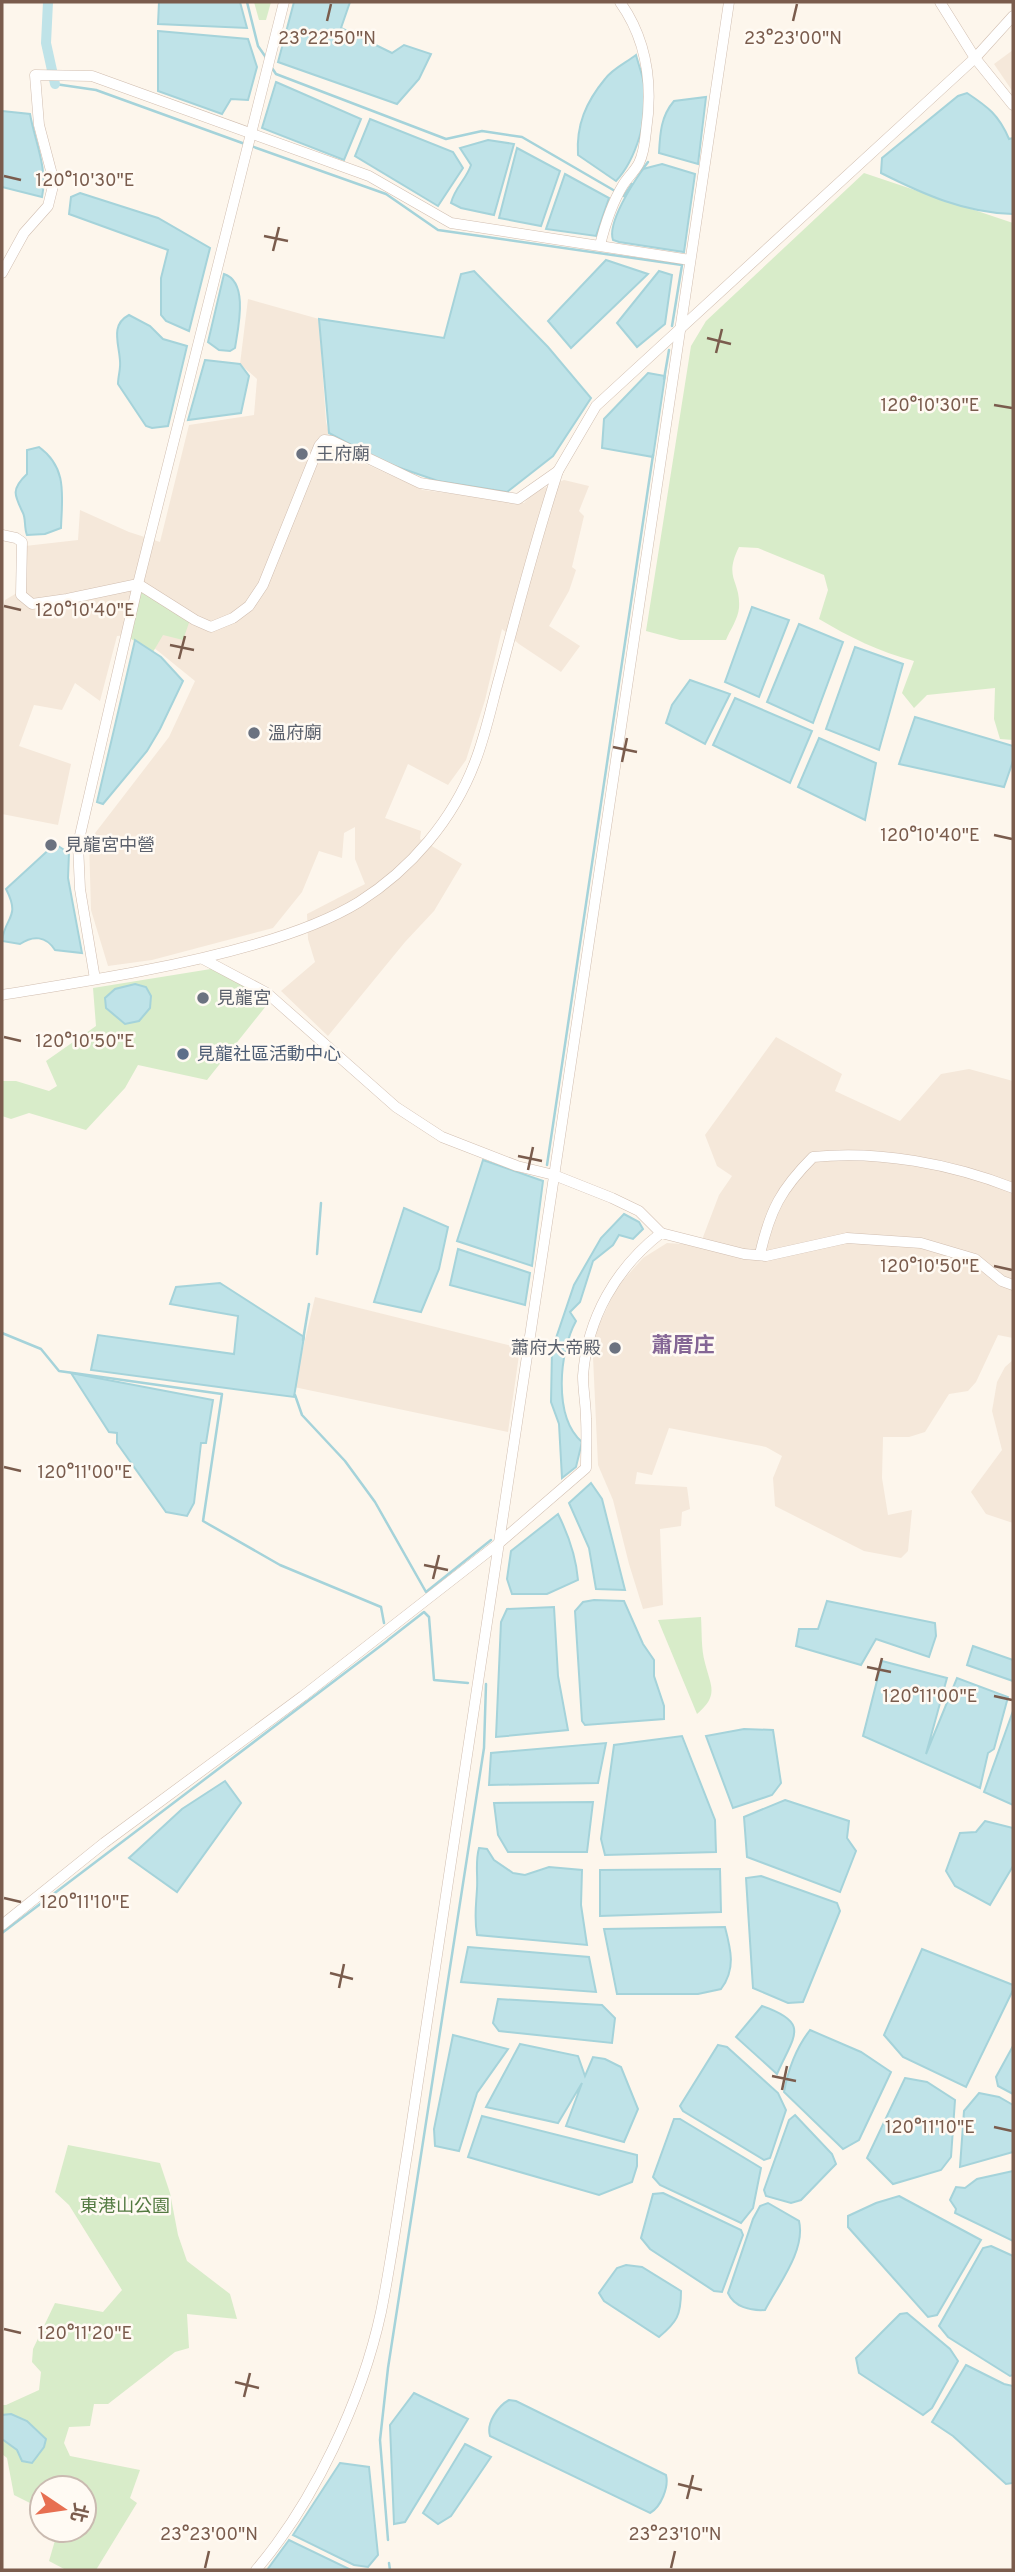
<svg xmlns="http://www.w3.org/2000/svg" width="1015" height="2572" font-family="Overpass,'Noto Sans TC',sans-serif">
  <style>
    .residential { fill: #f5e8da }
    .green { fill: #d8ecc9 }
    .water { fill: #bfe3e8; stroke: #a5d3da; stroke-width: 2 }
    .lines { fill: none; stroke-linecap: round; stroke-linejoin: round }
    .stream { stroke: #a5d3da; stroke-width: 2.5 }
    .canal { stroke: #bfe3e8; stroke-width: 10 }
    .minor-casing { stroke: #d1beb0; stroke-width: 11 }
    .minor { stroke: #fff; stroke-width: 10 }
    .ticks { fill: none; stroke: #7a5c4d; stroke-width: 2.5 }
    .worship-dot { fill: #6b7280; stroke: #fffaf3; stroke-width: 2.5 }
    .service-dot { fill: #5c6f8a; stroke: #fffaf3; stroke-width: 2.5 }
    .labels { text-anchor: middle; stroke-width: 5; stroke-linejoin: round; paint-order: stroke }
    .worship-label { font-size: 18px; fill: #5b616d; stroke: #fffaf3; text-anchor: start }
    .service-label { font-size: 18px; fill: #4e5e75; stroke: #fffaf3; text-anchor: start }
    .park-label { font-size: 18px; fill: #537a41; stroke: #fffaf3 }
    .quarter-label { font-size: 21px; font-weight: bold; fill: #846695; stroke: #fffaf3 }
    .ticks-label { font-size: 18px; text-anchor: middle; fill: #7a5c4d; stroke: #fffaf3; stroke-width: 5; stroke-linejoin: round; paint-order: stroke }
  </style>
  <rect width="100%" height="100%" fill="#fdf6ec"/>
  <g class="residential">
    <path d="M 1013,50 L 1013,92 L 994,64 Z"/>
    <path d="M 248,299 L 319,319 L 326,422 L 333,449 L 423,490 L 524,503 L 534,492 L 564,480 L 589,486 L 579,511 L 584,516 L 572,567 L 576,570 L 569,591 L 549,626 L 580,646 L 561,672 L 519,644 L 502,629 L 485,700 L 466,760 L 448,785 L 408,764 L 385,818 L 421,831 L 420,839 L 462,864 L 434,911 L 405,942 L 328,1036 L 281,991 L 315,962 L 308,939 L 307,914 L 365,884 L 355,859 L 355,827 L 344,833 L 342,858 L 319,851 L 302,892 L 273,928 L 152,960 L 108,966 L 91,910 L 89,841 L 169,737 L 195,681 L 137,634 L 117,636 L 100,701 L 75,683 L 62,710 L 34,705 L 19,746 L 71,764 L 58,825 L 2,814 L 2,612 L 5,600 L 22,590 L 25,546 L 78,540 L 80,510 L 129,532 L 160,542 L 189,425 L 254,415 L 257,379 L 240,364 Z"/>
    <path d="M 776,1037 L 842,1074 L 835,1091 L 900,1121 L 941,1074 L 969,1069 L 1013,1081 L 1013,1338 L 998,1335 L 976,1382 L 968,1391 L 949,1394 L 925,1432 L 909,1437 L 883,1437 L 882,1478 L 888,1515 L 912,1510 L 908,1551 L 901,1558 L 864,1551 L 775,1506 L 773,1478 L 782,1456 L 766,1447 L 669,1428 L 652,1475 L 637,1472 L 635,1484 L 687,1487 L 690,1509 L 682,1512 L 681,1526 L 660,1529 L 663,1605 L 643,1609 L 629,1564 L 613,1500 L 598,1465 L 593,1357 L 597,1329 L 617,1287 L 643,1258 L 667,1243 L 700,1245 L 719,1195 L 732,1176 L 717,1166 L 705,1135 Z"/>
    <path d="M 315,1297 L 520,1348 L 508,1432 L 294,1387 Z"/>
    <path d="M 1013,1360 L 1013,1523 L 986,1514 L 971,1492 L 1002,1450 L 992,1411 L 997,1382 L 1005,1367 Z"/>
  </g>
  <g class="green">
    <path d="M 254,2 L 271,2 L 266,20 L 259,20 Z"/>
    <path d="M 864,173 L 1013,223 L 1013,740 L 1000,739 L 994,719 L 995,688 L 927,695 L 914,708 L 902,693 L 914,661 C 880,652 849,637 819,619 L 828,590 L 824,575 L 758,548 L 739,547 C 723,579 741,580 739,608 C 738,619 730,630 726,640 L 680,640 L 646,631 L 691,346 L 706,321 Z"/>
    <path d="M 138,584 L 191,617 L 183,640 L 163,635 L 153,652 L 126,636 Z"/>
    <path d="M 217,968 L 261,993 L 270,1001 L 207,1080 L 138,1065 L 125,1088 L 86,1130 L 29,1113 L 11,1119 L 2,1116 L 2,1081 L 16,1081 L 49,1091 L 57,1086 L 46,1061 L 96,1026 L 93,988 Z"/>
    <path d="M 701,1617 C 702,1632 701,1649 705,1663 C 711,1687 719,1695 697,1714 L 658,1620 Z"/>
    <path d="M 68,2145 L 160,2163 L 170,2193 L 178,2235 L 187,2261 L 230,2294 L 237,2319 L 187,2314 L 189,2348 L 175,2352 L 108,2404 L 94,2404 L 90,2426 L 69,2427 L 64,2443 L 70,2456 L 140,2470 L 130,2498 L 137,2503 L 96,2570 L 66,2570 L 49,2561 L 58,2530 L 84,2530 L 84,2488 L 42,2488 L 42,2509 L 14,2495 L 7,2458 L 2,2454 L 2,2405 L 6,2405 L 39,2390 L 41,2372 L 32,2362 L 33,2349 L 55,2303 L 103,2312 L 122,2290 L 69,2205 L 55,2192 Z"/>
  </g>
  <g class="water">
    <path d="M 159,2 L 240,2 L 247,28 L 158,24 Z"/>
    <path d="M 294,2 L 350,2 L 341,28 L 392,53 L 404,45 L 431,54 L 419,79 L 397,104 L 278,62 Z"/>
    <path d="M 158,31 L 248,39 L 257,67 L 248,100 L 231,99 L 222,114 L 158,91 Z"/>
    <path d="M 636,55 C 639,66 643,77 645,88 C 649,115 636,160 616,181 L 578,155 C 576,125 586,102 605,79 C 612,69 627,62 636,55 Z"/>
    <path d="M 276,82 L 361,119 L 344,160 L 262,128 Z"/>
    <path d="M 967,93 C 988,107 999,115 1009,139 L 1013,138 L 1013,214 C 965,213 923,194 881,173 L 882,158 L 958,96 Z"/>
    <path d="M 706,97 L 698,164 L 659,153 C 660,133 661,116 674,101 Z"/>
    <path d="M 2,111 L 30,114 C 35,142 48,168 42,197 L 2,187 Z"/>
    <path d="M 370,119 L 453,152 L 463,168 L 438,206 L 355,156 Z"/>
    <path d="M 488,140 L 514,144 L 494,215 L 461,208 L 451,203 C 455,187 466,180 471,165 L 460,148 Z"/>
    <path d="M 517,148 L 560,171 L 541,226 L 499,218 Z"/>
    <path d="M 662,164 L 695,174 L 684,252 L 619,242 L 613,240 C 607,223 633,183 643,169 Z"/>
    <path d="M 565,174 L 609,198 L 596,236 L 546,229 Z"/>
    <path d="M 80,193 L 158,218 L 210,248 L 189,331 L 166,321 L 161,315 L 161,278 L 168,250 L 69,214 L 71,197 Z"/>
    <path d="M 606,260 L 648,274 L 571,348 L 548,321 Z"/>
    <path d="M 474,271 L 548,347 L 591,398 L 553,456 L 507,492 L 438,481 L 383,462 L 329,433 L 319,319 L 444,338 L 461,274 Z"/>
    <path d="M 659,271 L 672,275 L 665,324 L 637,347 L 617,323 Z"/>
    <path d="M 224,274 C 249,282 238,328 235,348 L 230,351 L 219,350 L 208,342 Z"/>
    <path d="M 129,315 L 150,326 L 163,339 L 187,346 L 168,426 L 152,428 L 146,426 L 118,384 C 118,376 121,368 120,361 C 119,343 110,325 129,315 Z"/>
    <path d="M 205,360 L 240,364 L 249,376 L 241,413 L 188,420 Z"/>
    <path d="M 648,373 L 665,376 L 653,457 L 602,448 L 604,419 Z"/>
    <path d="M 39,447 C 68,468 62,496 61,528 L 45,534 L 27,535 C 24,528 26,519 23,513 C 14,495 11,489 27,474 L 27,450 Z"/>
    <path d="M 752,607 L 789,620 L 759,697 L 725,682 Z"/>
    <path d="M 799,624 L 843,642 L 813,723 L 767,702 Z"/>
    <path d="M 135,640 L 161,657 L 183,681 L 160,729 L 147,751 L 103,804 L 97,802 Z"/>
    <path d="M 855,647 L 903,664 L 879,750 L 826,729 Z"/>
    <path d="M 690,680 L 730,694 L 705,744 L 666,723 L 672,705 Z"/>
    <path d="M 735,698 L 812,731 L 790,783 L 713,745 Z"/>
    <path d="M 915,717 L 1013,746 L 1013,761 L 1004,787 L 899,764 Z"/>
    <path d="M 819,738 L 876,763 L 865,820 L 798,787 Z"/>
    <path d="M 55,844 L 69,853 L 68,878 L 82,953 L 55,950 C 46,936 33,935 20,944 L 2,941 C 5,916 21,918 6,889 Z"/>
    <path d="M 135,984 L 146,987 L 151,996 L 150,1008 L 139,1021 L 125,1024 L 106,1008 L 105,998 L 115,989 Z"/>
    <path d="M 483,1160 L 543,1181 L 532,1266 L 457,1241 Z"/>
    <path d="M 404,1208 L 448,1227 L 439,1269 L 421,1312 L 374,1302 Z"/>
    <path d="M 624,1214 L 639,1222 L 643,1229 L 633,1239 L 619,1235 L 613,1245 L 593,1261 L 580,1302 L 570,1312 L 576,1321 C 559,1352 553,1417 582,1442 L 576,1467 L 562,1478 L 559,1424 L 551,1402 L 552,1350 L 574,1285 L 601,1238 Z"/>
    <path d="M 458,1249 L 530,1273 L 525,1305 L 450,1285 Z"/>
    <path d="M 220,1283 L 304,1337 L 294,1397 L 91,1370 L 98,1335 L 234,1354 L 238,1316 L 170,1304 L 176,1287 Z"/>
    <path d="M 71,1373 L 213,1400 L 206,1443 L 201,1443 L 194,1503 L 187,1516 L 166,1512 L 117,1443 L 117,1433 L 109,1432 Z"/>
    <path d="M 591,1483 L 602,1499 L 625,1590 L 596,1589 L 589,1548 L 569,1503 Z"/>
    <path d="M 558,1514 C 569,1536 576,1556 578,1580 L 547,1594 L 512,1594 L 507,1579 L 511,1551 Z"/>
    <path d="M 594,1600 L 624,1601 L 643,1644 L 654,1660 L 654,1676 L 664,1706 L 664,1719 L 585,1725 L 582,1721 L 575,1611 L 583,1602 Z"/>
    <path d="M 827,1601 L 935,1623 L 936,1636 L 929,1657 L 876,1639 L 861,1665 L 796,1646 L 799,1629 L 818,1629 Z"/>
    <path d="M 554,1607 L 558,1676 L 568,1730 L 496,1737 L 501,1622 L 507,1609 Z"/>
    <path d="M 973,1646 L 1013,1660 L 1013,1681 L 967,1665 Z"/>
    <path d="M 882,1661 L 947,1678 L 926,1754 L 957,1678 L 1008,1697 L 994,1749 L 988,1753 L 980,1788 L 863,1736 Z"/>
    <path d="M 1013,1711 L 1013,1805 L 984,1792 Z"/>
    <path d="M 744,1729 L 773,1730 L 781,1783 L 772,1795 L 733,1808 L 706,1736 Z"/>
    <path d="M 682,1736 L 715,1820 L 716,1852 L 605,1855 L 601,1839 L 614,1745 Z"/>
    <path d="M 606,1743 L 598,1783 L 489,1785 L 491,1753 Z"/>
    <path d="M 225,1781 L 241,1803 L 177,1892 L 129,1858 L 182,1809 Z"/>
    <path d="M 785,1800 L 849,1821 L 847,1838 L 856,1851 L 840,1892 L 747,1857 L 744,1817 Z"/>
    <path d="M 593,1802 L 587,1852 L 508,1852 L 498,1835 L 494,1803 Z"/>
    <path d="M 985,1821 L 1013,1828 L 1013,1866 L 990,1905 L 955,1886 L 946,1871 L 960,1833 L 976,1832 Z"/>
    <path d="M 479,1848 L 487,1849 L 494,1860 L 513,1873 L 525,1875 L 549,1867 L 582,1870 L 581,1905 L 587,1945 L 477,1935 C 474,1917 476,1907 477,1889 C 478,1875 475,1862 479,1848 Z"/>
    <path d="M 720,1869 L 721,1912 L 600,1916 L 600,1870 Z"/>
    <path d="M 761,1876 L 837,1903 L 840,1911 L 803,2002 L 788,2003 L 753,1988 L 746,1878 Z"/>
    <path d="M 725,1927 C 731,1950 736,1969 721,1989 L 698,1994 L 617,1994 L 604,1929 Z"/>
    <path d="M 468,1947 L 589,1957 L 596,1992 L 461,1982 Z"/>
    <path d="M 922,1949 L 1013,1985 L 1013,1990 L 966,2087 L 903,2057 L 884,2035 Z"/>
    <path d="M 498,1999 L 602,2005 L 615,2018 L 612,2043 L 499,2031 L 493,2023 Z"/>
    <path d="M 762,2006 C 811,2023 794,2035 777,2074 L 736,2037 Z"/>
    <path d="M 810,2030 L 861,2052 L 891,2072 L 859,2140 L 843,2149 L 784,2092 C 788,2070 796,2048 810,2030 Z"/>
    <path d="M 453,2035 L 508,2049 L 477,2093 L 459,2151 L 435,2146 L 434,2129 Z"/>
    <path d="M 520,2044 L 578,2056 L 585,2076 L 593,2057 L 605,2059 L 621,2067 L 638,2109 L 624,2142 L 566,2126 L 582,2083 L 558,2123 L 486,2107 Z"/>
    <path d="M 718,2045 L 727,2047 L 778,2093 L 786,2110 L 770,2158 L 764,2160 L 683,2111 L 680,2106 Z"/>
    <path d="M 1013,2046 L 1013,2094 L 998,2086 L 996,2077 Z"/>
    <path d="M 905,2078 L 927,2082 L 955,2100 L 951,2157 L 941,2170 L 893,2184 L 867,2158 Z"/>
    <path d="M 979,2093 L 999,2097 L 1013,2105 L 1013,2152 L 960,2167 L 964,2111 Z"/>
    <path d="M 795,2115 L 832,2154 L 836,2164 L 801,2200 L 791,2203 L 766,2196 L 764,2190 L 789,2120 Z"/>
    <path d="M 482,2116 L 637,2155 L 637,2166 L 632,2182 L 599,2195 L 468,2157 Z"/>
    <path d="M 674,2119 L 680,2119 L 761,2168 L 753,2208 L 741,2223 L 660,2185 L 653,2177 Z"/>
    <path d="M 1013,2171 L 1013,2241 L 955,2213 L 956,2209 L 950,2200 L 956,2187 L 965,2188 L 977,2179 Z"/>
    <path d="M 663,2193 L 741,2230 L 743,2235 L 722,2292 L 714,2291 L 650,2249 L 641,2238 L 653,2194 Z"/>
    <path d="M 899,2196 L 981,2240 L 937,2315 L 928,2317 L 848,2227 L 848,2216 L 876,2203 Z"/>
    <path d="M 768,2203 L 799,2221 C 806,2250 778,2285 765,2310 C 751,2311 734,2307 728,2293 L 753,2219 L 760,2206 Z"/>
    <path d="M 991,2246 L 1013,2256 L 1013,2375 L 1010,2376 L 948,2337 L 939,2326 L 983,2248 Z"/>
    <path d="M 626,2265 L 642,2267 L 681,2291 C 681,2315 677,2322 659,2337 L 604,2301 L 599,2293 L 617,2268 Z"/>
    <path d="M 907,2313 L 950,2349 L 958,2361 L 932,2408 L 923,2415 L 859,2373 L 856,2358 L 900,2314 Z"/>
    <path d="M 966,2365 L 1004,2384 L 1013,2386 L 1013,2483 L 1006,2484 L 953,2436 L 932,2422 Z"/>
    <path d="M 414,2393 L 468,2419 L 405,2522 L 394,2524 L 390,2425 Z"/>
    <path d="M 509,2400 L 516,2401 L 666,2475 C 669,2487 661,2507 650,2513 L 490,2436 C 486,2423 498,2406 509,2400 Z"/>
    <path d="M 11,2414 L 27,2421 L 46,2439 L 44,2447 L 32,2463 L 22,2461 L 17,2450 L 2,2439 L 2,2415 Z"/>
    <path d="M 465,2444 L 491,2457 L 451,2516 L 438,2524 L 423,2513 Z"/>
    <path d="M 340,2463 L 369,2467 L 378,2555 L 368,2567 L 354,2565 L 293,2535 Z"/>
    <path d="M 289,2540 L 351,2570 L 352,2570 L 267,2570 Z"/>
  </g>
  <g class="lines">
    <g class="stream">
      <path d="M 247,2 L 258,46 L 267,59"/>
      <path d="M 272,68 L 276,74 L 446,139 L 482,131 L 522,137 L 615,191"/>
      <path d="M 55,84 L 96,90 L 245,144"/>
      <path d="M 251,146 L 386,194 L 438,230 L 682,265 L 672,326"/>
      <path d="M 642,170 L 648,162"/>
      <path d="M 621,195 L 624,196 L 632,184"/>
      <path d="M 664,379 L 669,350"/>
      <path d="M 547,1165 L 653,455"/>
      <path d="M 317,1254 L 321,1203"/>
      <path d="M 2,1333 L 41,1349 L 59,1371 L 222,1394 L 203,1521 L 280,1565 L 381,1607 L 384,1623"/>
      <path d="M 303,1340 L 309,1304"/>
      <path d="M 295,1395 L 302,1415 L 345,1461 L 375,1502 L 426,1592 L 491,1540"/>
      <path d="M 388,1640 L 424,1612 L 429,1617 L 434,1680 L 468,1683"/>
      <path d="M 2,1933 L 387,1641"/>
      <path d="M 388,2540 L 380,2440 L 388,2368 L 484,1748 L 486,1684"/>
      <path d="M 389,2563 L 390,2570"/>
    </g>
    <path class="canal" d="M 48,2 L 46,43 L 55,84"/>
    <defs>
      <g id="minor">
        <path d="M 940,2 L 975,58 L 1013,105"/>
        <path d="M 600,245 C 605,225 612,203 623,185 C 628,177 635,171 639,163 C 644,153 645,141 646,131 C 653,85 647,40 620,2"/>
        <path d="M 2,273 L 24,233 L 48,206 L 54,182 L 39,125 L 35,75 L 92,76 L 369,176 L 451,223 L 690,260"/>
        <path d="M 2,535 L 16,538 L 22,542 L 21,595 L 32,604 L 67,599 L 138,584 L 195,620 L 211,627 L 233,618 L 249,606 L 263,585 L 319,446 L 324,440 L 332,441 L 420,483 L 518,499 L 558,471 L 596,406 L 975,58 L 1013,16"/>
        <path d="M 203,959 L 267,993 L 396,1107 L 442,1137 L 517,1166 L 554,1175 L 612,1198 L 639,1211 L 661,1233"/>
        <path d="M 95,979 L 80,889 L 78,844 L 138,584 L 284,2"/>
        <path d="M 2,995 C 87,981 173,968 256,944 C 291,934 328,921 359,902 C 411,869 453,820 475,762 C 486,734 492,703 500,675 C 518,607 536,538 558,471"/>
        <path d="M 760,1254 C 770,1210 781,1189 813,1157 C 878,1150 952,1164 1013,1188"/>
        <path d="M 2,1925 L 104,1843 L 303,1696 L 498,1544 L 586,1468 C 586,1452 587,1435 586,1419 C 586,1405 583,1390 583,1376 C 587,1318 616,1268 661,1233 L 744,1254 L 766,1256 L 847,1238 L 921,1243 L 975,1259 L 1002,1281 L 1013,1285"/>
        <path d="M 256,2570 C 314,2502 362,2400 381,2312 C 392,2258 399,2203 408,2148 C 515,1433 624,717 729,2"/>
      </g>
    </defs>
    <use href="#minor" class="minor-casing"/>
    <use href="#minor" class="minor"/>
  </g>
  <path class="ticks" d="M 327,21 L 331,4M 793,21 L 797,4M 4,176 L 21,180M 264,236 L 288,241M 273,251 L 279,227M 707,338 L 731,344M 716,353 L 722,329M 994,405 L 1012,408M 4,606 L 21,610M 170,645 L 194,650M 179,659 L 185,636M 613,747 L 637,752M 622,762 L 627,738M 994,835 L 1012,839M 4,1037 L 21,1041M 518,1156 L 542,1161M 528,1170 L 533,1147M 994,1266 L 1012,1270M 4,1467 L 21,1471M 424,1565 L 448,1570M 433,1579 L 439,1555M 867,1667 L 891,1672M 876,1681 L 882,1658M 994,1696 L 1012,1700M 4,1898 L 21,1902M 330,1973 L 353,1979M 339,1988 L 344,1964M 772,2076 L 796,2081M 782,2090 L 787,2066M 994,2127 L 1012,2131M 4,2329 L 21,2333M 235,2382 L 259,2388M 244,2397 L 250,2373M 678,2484 L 702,2490M 687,2499 L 693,2475M 205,2568 L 209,2551M 671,2568 L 675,2551"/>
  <g class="worship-dot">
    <circle cx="302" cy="454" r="7"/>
    <circle cx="254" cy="733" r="7"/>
    <circle cx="51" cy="845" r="7"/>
    <circle cx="203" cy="998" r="7"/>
    <circle cx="615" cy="1348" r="7"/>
  </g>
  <circle class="service-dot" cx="183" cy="1054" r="7"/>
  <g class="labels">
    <g class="worship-label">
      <text x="316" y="460">王府廟</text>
      <text x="268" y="739">溫府廟</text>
      <text x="65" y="851">見龍宮中營</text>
      <text x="217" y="1004">見龍宮</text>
      <text x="601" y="1354" text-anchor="end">蕭府大帝殿</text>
    </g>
    <g class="service-label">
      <text x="197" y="1060">見龍社區活動中心</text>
    </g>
    <g class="park-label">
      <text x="125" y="2212">東港山公園</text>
    </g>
    <g class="quarter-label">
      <text x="683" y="1352">蕭厝庄</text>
    </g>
  </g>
  <g class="ticks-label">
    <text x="327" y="44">23°22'50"N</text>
    <text x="793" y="44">23°23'00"N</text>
    <text x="85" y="186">120°10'30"E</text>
    <text x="930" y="411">120°10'30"E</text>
    <text x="85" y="616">120°10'40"E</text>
    <text x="930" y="841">120°10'40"E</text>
    <text x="85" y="1047">120°10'50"E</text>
    <text x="930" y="1272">120°10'50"E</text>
    <text x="85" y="1478">120°11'00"E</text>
    <text x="930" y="1702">120°11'00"E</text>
    <text x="85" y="1908">120°11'10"E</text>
    <text x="930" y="2133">120°11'10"E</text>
    <text x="85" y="2339">120°11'20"E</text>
    <text x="209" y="2540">23°23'00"N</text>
    <text x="675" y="2540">23°23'10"N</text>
  </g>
  <rect width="1015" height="2572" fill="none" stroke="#7a5c4d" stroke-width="7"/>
  <g transform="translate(63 2509) rotate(103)"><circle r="33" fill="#fffaf3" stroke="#cabbb1" stroke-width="2"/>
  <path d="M0-5L12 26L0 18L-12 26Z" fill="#e76f51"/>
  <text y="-10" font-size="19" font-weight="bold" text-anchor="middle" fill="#7a5c4d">北</text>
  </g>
</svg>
